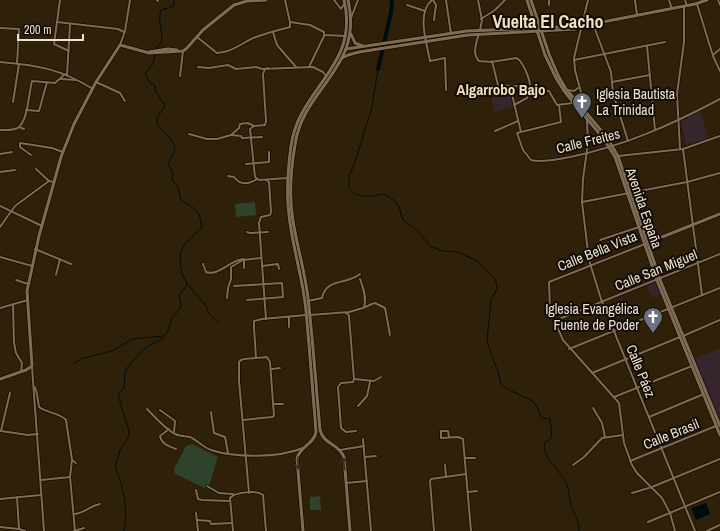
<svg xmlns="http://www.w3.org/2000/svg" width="720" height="531" font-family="'Archivo Narrow',sans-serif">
	<rect width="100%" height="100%" fill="#2f2109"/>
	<!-- commercial -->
	<polygon fill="#37252c" points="656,282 661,294 652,298 647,286"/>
	<!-- education -->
	<g fill="#37252d">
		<polygon points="510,94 513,107 495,112 491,98"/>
		<polygon points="700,111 709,139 686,145 681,121"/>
		<polygon points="720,348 720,420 695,359"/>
	</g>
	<!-- pitch -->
	<g fill="#2f422b">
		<polygon points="255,202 256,215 236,217 235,204"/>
		<polygon points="192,444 218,457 209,486 205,488 175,474 174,469 186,446"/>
		<polygon points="320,496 321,510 310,510 310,497"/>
	</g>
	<!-- water -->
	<polygon fill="#000d0f" points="706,503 710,514 696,520 691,508"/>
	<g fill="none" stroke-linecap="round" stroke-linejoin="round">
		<!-- stream -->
		<g stroke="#000d0f" stroke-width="1">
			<path d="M156,50c1,-3 3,-5 5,-8 3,-10 -4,-19 0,-32l8,-2 5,-3v-5"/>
			<path d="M378,69l-6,38 -18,58 -5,11v12c9,12 22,8 35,6l11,7 4,6 4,13 15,11 12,15 12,5 16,1 17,8 7,5 14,16 1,8 -6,11 -4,41 8,23 3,8 3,12 6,5 24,11 6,7 5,11 8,1 2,19 -7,4c-5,13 16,29 21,41 3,6 3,14 5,21 3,11 8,13 8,27"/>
			<polyline points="188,285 206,306 209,314 219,323"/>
			<polyline points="74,363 84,358 101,354 114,350 132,339 163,336"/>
			<path d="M124,531c4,-23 0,-43 -9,-64l5,-17 9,-14v-5l-11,-36 6,-7 1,-16 2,-4 18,-20 15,-8 7,-7 5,-15 7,-8 2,-5 -2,-9 1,-2 7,-9c0,-4 -4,-7 -5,-11 -1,-5 -3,-18 -1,-23 3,-9 14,-17 21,-23 -3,-20 -5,-17 -21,-28l-3,-13 -6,-7 1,-7 -5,-10c2,-4 7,-10 7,-14 -1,-14 -21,-21 -18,-30 1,-4 6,-10 8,-13l-10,-16v-5l-5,-2 -5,-9 8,-10 2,-11"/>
		</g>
		<!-- river -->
		<polyline stroke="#000d0f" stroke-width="4" points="378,69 391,13 392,0"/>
		<defs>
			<g id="street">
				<polyline points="60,0 54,44 69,51"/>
				<polyline points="157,0 158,1"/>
				<polyline points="334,0 341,9 344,4"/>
				<path d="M432,0c-16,13 -5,44 -2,61l15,-3 1,32"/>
				<polyline points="433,0 436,5 434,20"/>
				<polyline points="446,0 451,34"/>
				<polyline points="478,0 482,20 480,30"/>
				<polyline points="635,0 637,15"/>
				<polyline points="669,0 672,9"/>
				<polyline points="685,0 687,6"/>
				<polyline points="718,0 720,5"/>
				<polyline points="697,4 713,56 720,71"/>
				<polyline points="407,5 425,11"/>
				<polyline points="549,5 549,0"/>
				<polyline points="351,18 358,0"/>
				<polyline points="481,19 495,10 505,0"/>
				<polyline points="57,22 118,29 124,32"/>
				<polyline points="290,22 310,25 324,32 324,35 346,36"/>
				<polyline points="593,24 611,72 613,93 628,141"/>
				<polyline points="0,28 19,29 17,64"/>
				<polyline points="273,32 277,45 296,67"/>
				<path d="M479,34c-3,9 -7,20 0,27l12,1 25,-4c6,1 14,21 14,28 1,4 -1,8 -3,12l-13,7"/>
				<path d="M197,37l20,16c14,0 26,-11 39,-16 11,-4 23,-7 34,-10v-5l-5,-22"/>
				<polyline points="120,45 125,31 130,0"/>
				<polyline points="647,46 655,130"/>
				<polyline points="713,55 720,49"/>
				<polyline points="574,60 665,42"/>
				<polyline points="492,61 498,85 530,87"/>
				<path d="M0,62c37,3 61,7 93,27"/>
				<polyline points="198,67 209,68 228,65 236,69 256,67 262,69 313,67 323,72 326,76"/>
				<polyline points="309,67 324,36"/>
				<polyline points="268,68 265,69 263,74 266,121 265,125 254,126 250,129 255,177 259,180 287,178"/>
				<polyline points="67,75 70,24"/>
				<polyline points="180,76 183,51"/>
				<polyline points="61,79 75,80"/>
				<polyline points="96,82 120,93 125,101"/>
				<polyline points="612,82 650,75"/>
				<polyline points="510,86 521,132"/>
				<polyline points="530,87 549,91 557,105 573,103"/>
				<polyline points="568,90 574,91 578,88"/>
				<polyline points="13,102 19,64"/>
				<path d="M559,105l2,17 -44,11 6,17 8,10c12,3 27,-1 39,-3 54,-11 101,-32 150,-58"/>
				<polyline points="26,110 39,111 47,82"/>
				<polyline points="586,111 575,70 574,58 588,0"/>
				<polyline points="587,120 588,143 583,179 582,202 589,260 601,299 695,531"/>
				<polyline points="19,127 24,129"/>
				<path d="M0,130c5,0 15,1 19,-3 9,-8 10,-35 13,-46l23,2 10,-9"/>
				<polyline points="495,131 518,121"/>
				<polyline points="189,134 207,139 217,139 231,135 241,136 242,138 262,137"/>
				<polyline points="231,135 239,128 240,124 248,123 254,126"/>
				<polyline points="680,149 677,94 684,42 684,6"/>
				<polyline points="683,149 702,295"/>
				<polyline points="0,154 12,152"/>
				<polyline points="31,155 20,147 20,143 52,148 63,152"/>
				<polyline points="618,156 683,149 720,136"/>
				<polyline points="246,164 269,162 269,152"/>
				<polyline points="36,169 49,181"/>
				<polyline points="0,172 15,170"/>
				<path d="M228,176l6,1c6,8 14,8 23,2"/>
				<polyline points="266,180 269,182 271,212 270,215 261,217 259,223 266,319"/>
				<polyline points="582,202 687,182 720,173"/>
				<polyline points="0,206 42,226"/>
				<polyline points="0,227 15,206 49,181 54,182"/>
				<polyline points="247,232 250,233 268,232"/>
				<polyline points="600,240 639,227"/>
				<polyline points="645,244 549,282 550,311 563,340 619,403 624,443 632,465 637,473 662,498 670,513 675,531"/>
				<polyline points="35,249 71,264"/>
				<polyline points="0,257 32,266"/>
				<path d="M203,264l3,8c12,5 25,-13 38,-13v9"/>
				<polyline points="262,266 278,264 279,269"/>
				<polyline points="56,275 60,259"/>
				<path d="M360,279c3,8 7,19 4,28"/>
				<polyline points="16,280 28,284"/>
				<polyline points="234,286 282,283 283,297 247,300"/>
				<polyline points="227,298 228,288 231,279 231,267 243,260 261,258"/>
				<path d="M308,301l14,-3c4,-20 25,-13 38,-24"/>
				<polyline points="13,304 14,343 16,353 22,363 21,372"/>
				<polyline points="0,308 28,300"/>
				<polyline points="346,313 348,314 349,316 354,379 353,382 341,383 338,387 341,428 346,432 356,431"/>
				<polyline points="310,315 349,312 363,308 372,304 375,303 385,308 390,335"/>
				<polyline points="289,317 289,327"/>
				<polyline points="554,321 720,254"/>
				<polyline points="683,336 720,320"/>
				<polyline points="569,349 720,288"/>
				<polyline points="256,358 254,328 254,321 262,319 306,315"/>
				<polyline points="32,367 44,531"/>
				<polyline points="272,369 280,368"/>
				<polyline points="592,373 680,337"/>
				<polyline points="354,379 374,381 381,377"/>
				<path d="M35,387l2,7 2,13c8,6 21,6 27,13l6,40 -2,17 5,54"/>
				<polyline points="614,397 692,366"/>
				<polyline points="274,404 283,404"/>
				<polyline points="358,406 367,396 370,382"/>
				<polyline points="593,408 602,423 605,437"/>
				<path d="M147,409c8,8 17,19 28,25 4,2 10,2 15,3 7,3 13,10 21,13 25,8 67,8 92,-2"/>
				<polyline points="160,410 175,421 174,433"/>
				<polyline points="211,412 214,433 225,437 228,453"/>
				<polyline points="649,417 704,394"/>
				<polyline points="243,420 272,417 274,416 270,362 267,357 244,359 241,360 239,362 239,381 249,493"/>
				<path d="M169,429l-9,7c2,9 9,10 16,13"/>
				<polyline points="1,431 10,393"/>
				<polyline points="1,431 28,435 38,434"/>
				<polyline points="449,437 448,431 441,431 441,438 458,437 463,439 471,531"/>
				<polyline points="363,439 371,531"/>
				<polyline points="340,450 364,446"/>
				<polyline points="365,457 376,456"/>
				<polyline points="465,458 475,458"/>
				<polyline points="72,460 76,463"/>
				<polyline points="630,461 716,426"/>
				<polyline points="445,465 446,477"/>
				<polyline points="573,465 584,457 602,438 623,435"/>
				<polyline points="41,480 70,477"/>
				<polyline points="346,483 367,481"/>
				<polyline points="207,486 219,493 233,494"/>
				<polyline points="196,490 198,499 202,500 230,501"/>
				<polyline points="468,492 477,491"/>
				<polyline points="632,493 652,487 720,459"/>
				<polyline points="17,497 19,529"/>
				<polyline points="0,499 41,495"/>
				<polyline points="196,513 198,531"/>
				<path d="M74,514c13,-1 14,-8 26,-10"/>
				<polyline points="197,520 210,521 211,524 232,523"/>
				<polyline points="648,522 720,492"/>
				<polyline points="0,527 19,529 25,531"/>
				<polyline points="74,531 84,528"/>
				<path d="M233,531l-3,-33c5,-6 28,-8 33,-3l3,36"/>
				<polyline points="434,531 430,481 431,479 466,474"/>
				<polyline points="707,531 720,525"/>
			</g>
			<g id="secondary">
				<path d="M348,0c16,69 -45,87 -53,145 -4,23 -6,53 -2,76 4,25 12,51 15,77 5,44 8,88 12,132 4,15 18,13 24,27l6,74"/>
				<polyline points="527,0 545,55 556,78 564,91 603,138 615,157 658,283 720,435"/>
				<polyline points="531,0 549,54 559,77 566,89 606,136 618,156 661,282 720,426"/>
				<polyline points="351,34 355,43 363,46"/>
				<polyline points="346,49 467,31 582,26 695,4 707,0"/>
				<polyline points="149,52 168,49 177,50"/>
				<polyline points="342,58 348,55 359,52 468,35 576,29 581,26"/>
				<polyline points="647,243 720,214"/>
				<polyline points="0,379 26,370 32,366 27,291 39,236 61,157 74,124 96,82 120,45 149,53 183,51 187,48 203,30 234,5 247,1 266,0"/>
				<path d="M303,531l-6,-73c4,-12 17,-14 19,-26 -2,-29 -5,-59 -7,-88 -2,-16 -2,-32 -5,-48 -4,-27 -12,-53 -15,-81 -3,-22 -1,-47 2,-69 8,-59 69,-79 53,-146"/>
			</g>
		</defs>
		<!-- street casing -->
		<use href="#street" stroke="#170a00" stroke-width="3.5"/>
		<!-- secondary casing -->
		<use href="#secondary" stroke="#170a00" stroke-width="4.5"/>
		<!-- street -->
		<use href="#street" stroke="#7e6d54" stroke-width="2"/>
		<!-- secondary -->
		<use href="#secondary" stroke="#7e6d54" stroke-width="3"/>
	</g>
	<!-- one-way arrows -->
	<defs><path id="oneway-shaft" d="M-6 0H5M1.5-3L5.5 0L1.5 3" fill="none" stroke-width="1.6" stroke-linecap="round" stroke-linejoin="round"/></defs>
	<g stroke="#382e20">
		<use href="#oneway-shaft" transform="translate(298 463) rotate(89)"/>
		<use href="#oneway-shaft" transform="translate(344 464) rotate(-96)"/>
	</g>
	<!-- icons -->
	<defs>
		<symbol id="church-pin" viewBox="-11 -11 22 30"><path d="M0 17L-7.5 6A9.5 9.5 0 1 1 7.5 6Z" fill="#6b7280" stroke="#120c04"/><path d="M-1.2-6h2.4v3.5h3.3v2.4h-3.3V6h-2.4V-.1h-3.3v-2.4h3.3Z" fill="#fff"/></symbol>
	</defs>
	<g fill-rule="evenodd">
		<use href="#church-pin" x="571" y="91" width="22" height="30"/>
		<use href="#church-pin" x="642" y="306" width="22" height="30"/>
	</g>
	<g text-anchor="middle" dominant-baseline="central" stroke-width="4" stroke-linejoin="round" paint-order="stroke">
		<!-- poi labels -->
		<g font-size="14" fill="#ebe1d4" stroke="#120c04" text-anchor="start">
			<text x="596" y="94">Iglesia Bautista<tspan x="596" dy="16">La Trinidad</tspan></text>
			<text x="639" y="309" text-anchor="end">Iglesia Evangélica<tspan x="639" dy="16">Fuente de Poder</tspan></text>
		</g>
		<!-- street labels -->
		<g font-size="14" fill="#ebe1d4" stroke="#120c04">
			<text transform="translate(588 141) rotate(-14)">Calle Freites</text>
			<text transform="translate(644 208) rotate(71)">Avenida España</text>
			<text transform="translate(597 251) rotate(-22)">Calle Bella Vista</text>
			<text transform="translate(656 270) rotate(-22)">Calle San Miguel</text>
			<text transform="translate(641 371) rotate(68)">Calle Páez</text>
			<text transform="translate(671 434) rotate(-22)">Calle Brasil</text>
		</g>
		<!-- neighbourhood labels -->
		<g font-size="15" font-weight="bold" fill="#f3e0c4" stroke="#120c04">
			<text x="501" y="89">Algarrobo Bajo</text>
		</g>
		<!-- district labels -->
		<g font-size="18" font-weight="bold" fill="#f3e0c4" stroke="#120c04">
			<text x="548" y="21">Vuelta El Cacho</text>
		</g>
	</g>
	<!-- scale -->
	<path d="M18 34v6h65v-6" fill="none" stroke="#ebe1d4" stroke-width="2"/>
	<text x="24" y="34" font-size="12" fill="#ebe1d4" stroke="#120c04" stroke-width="3" paint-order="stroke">200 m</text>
</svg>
